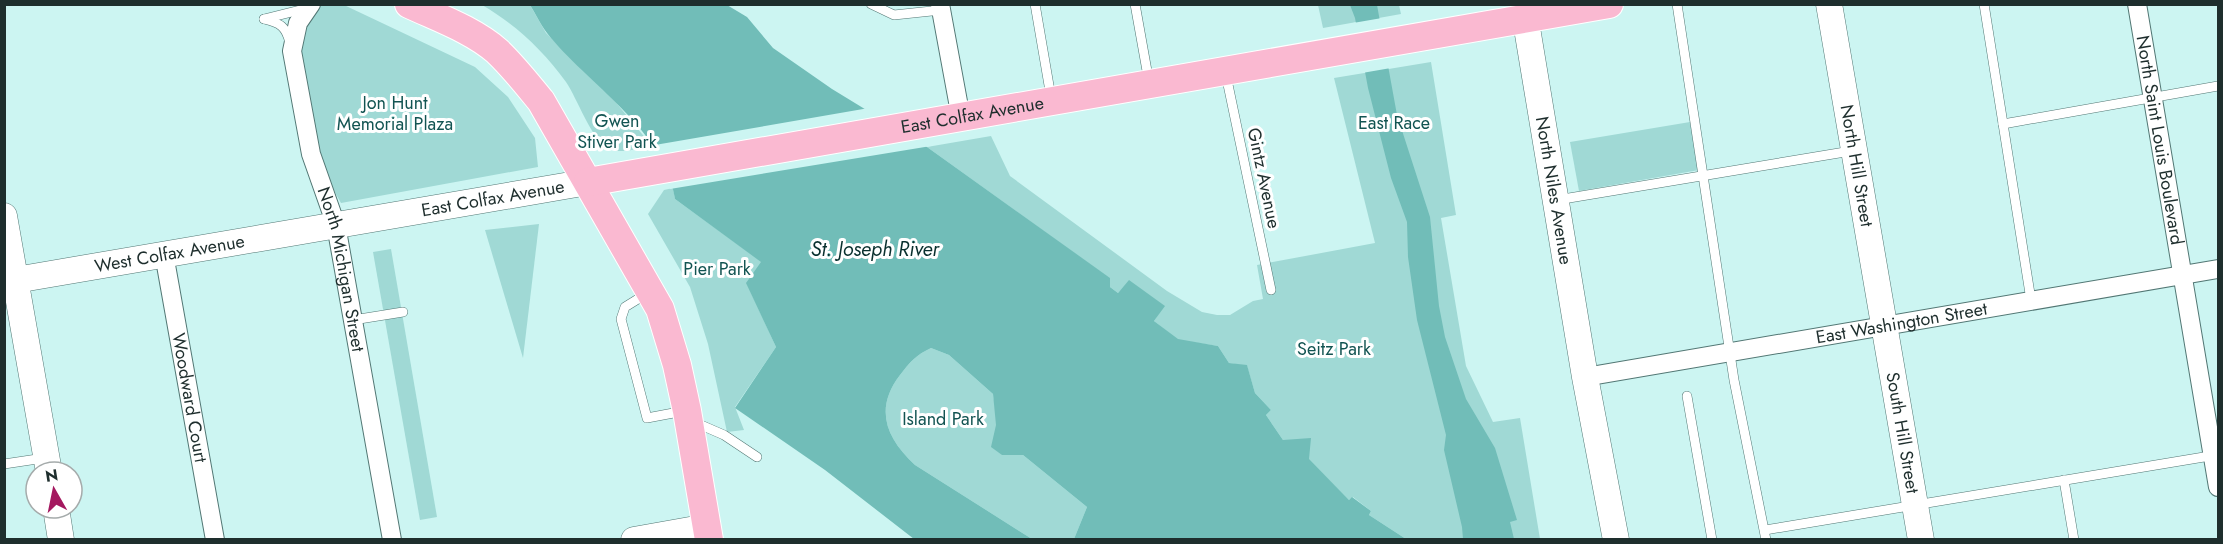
<svg xmlns="http://www.w3.org/2000/svg" width="2223" height="544" font-family="Jost,sans-serif">
	<rect width="100%" height="100%" fill="#ccf5f2"/>
	<!-- green -->
	<g fill="#a0d9d5">
		<path d="M320,5h24l131,62 33,30 27,41 3,29 -197,36c-27,-44 -31,-103 -41,-153 -1,-17 8,-34 20,-45z"/>
		<path d="M482,5h48l16,28 67,66 39,47c-13,2 -32,9 -45,2 -15,-8 -30,-50 -41,-66 -23,-32 -51,-58 -84,-77z"/>
		<polygon points="1318,5 1399,5 1401,14 1323,28"/>
		<polygon points="1431,62 1456,215 1441,218 1466,366 1493,422 1520,418 1540,539 1406,539 1369,515 1371,511 1353,497 1349,500 1308,459 1283,440 1266,415 1271,410 1255,393 1247,366 1229,363 1218,346 1178,340 1154,321 1164,306 1129,281 1118,293 1110,287 1109,278 927,147 991,136 1010,176 1167,291 1202,312 1217,315 1230,315 1253,301 1263,299 1257,265 1375,243 1334,78"/>
		<polygon points="1690,122 1699,170 1579,191 1570,142"/>
		<polygon points="673,188 675,199 762,262 747,284 776,347 735,407 744,430 727,432 708,344 690,287 648,214 664,190"/>
		<polygon points="539,224 523,358 485,230"/>
		<polygon points="391,249 437,517 420,520 373,252"/>
		<path d="M931,348l18,7 44,39 9,61h21l64,52 -13,32h-42l-117,-74c-29,-27 -41,-56 -15,-90 10,-13 16,-20 31,-27z"/>
	</g>
	<!-- water -->
	<g fill="#71bdb8">
		<path d="M530,5h197l20,12 26,31 59,41 95,58 183,131v9l8,6 11,-13 36,26 -11,15 24,18 40,7 11,17 18,2 8,28 16,17 -5,5 17,25 28,-2 -2,21 40,41 3,-3 19,14 -2,4 37,24h-332l13,-32 -64,-52h-21l-11,-8 5,-22 -3,-31 -44,-39 -18,-7c-15,7 -21,14 -31,27 -26,34 -14,63 15,90l117,74h-118l-89,-69 -90,-62 41,-61 -30,-64 15,-21 -86,-63c-9,-69 -89,-116 -128,-166 -7,-9 -11,-19 -17,-28z"/>
		<polygon points="1350,5 1377,5 1397,115 1430,217 1439,306 1445,337 1466,399 1495,448 1517,520 1510,522 1514,539 1463,539 1462,527 1444,450 1446,435 1417,320 1408,257 1407,222 1391,178 1368,88 1355,18"/>
	</g>
	<!-- pier -->
	<g fill="#ccf5f2">
		<polygon points="1382,18 1391,68 1362,73 1353,23"/>
		<polygon points="869,108 931,146 670,189 649,146"/>
	</g>
	<g fill="none" stroke-linecap="round" stroke-linejoin="round">
		<defs>
			<g id="lane">
				<polyline points="871,4 894,15 941,10"/>
				<polyline points="1035,4 1051,97"/>
				<polyline points="1135,4 1149,82"/>
				<polyline points="1677,4 1734,380 1766,540"/>
				<polyline points="1984,4 2031,300"/>
				<path d="M264,19c16,4 22,7 26,24"/>
				<polyline points="264,19 308,8"/>
				<polyline points="1226,75 1271,290"/>
				<polyline points="2003,124 2218,86"/>
				<polyline points="1557,200 1851,151"/>
				<polyline points="646,294 625,307 621,319 647,418 684,411"/>
				<polyline points="353,320 403,312"/>
				<polyline points="1687,396 1712,540"/>
				<polyline points="694,422 724,435 757,457"/>
				<polyline points="4,464 44,458"/>
				<polyline points="2064,480 2074,540"/>
				<polyline points="1765,530 2216,455"/>
			</g>
			<g id="street">
				<path id="s1" d="M311,4l-13,19 -6,28 19,103 25,71 56,315"/>
				<polyline points="940,4 961,118"/>
				<path id="s2" d="M2137,4l81,483"/>
				<path id="s3" d="M164,254l51,286"/>
				<path id="s4" d="M1585,377l633,-108"/>
			</g>
			<g id="secondary">
				<path id="s5" d="M1523,4l62,373 31,163"/>
				<path id="s6" d="M1829,4l92,536"/>
				<polyline points="4,216 49,472"/>
				<path id="s7" d="M4,282l584,-100"/>
				<polyline points="56,508 61,540"/>
				<polyline points="634,540 707,527"/>
			</g>
			<g id="primary">
				<path d="M409,4c30,14 64,26 88,47 16,15 30,33 44,50l119,208 17,56 10,46 22,129"/>
				<path id="s8" d="M588,182l1021,-178"/>
			</g>
		</defs>
		<!-- lane casing -->
		<use href="#lane" stroke="#527774" stroke-width="10"/>
		<!-- street casing -->
		<use href="#street" stroke="#527774" stroke-width="20"/>
		<!-- secondary casing -->
		<use href="#secondary" stroke="#527774" stroke-width="27"/>
		<!-- primary casing -->
		<use href="#primary" stroke="#fff" stroke-width="30"/>
		<!-- lane -->
		<use href="#lane" stroke="#fff" stroke-width="9"/>
		<!-- street -->
		<use href="#street" stroke="#fff" stroke-width="18"/>
		<!-- secondary -->
		<use href="#secondary" stroke="#fff" stroke-width="26"/>
		<!-- primary -->
		<use href="#primary" stroke="#fab9d1" stroke-width="28"/>
	</g>
	<g text-anchor="middle" dominant-baseline="central" stroke-width="6" stroke-linejoin="round" paint-order="stroke">
		<!-- park labels -->
		<g font-size="18" fill="#125452" stroke="#fff">
			<text x="395" y="103">Jon Hunt<tspan x="395" dy="21">Memorial Plaza</tspan></text>
			<text x="617" y="121">Gwen<tspan x="617" dy="21">Stiver Park</tspan></text>
			<text x="1394" y="123">East Race</text>
			<text x="717" y="269">Pier Park</text>
			<text x="1334" y="349">Seitz Park</text>
			<text x="943" y="419">Island Park</text>
		</g>
		<!-- street labels -->
		<g font-size="18" fill="#1e2e2d" stroke="#fff">
			<text stroke="none"><textPath href="#s8" startOffset="390">East Colfax Avenue</textPath></text>
			<text stroke="none"><textPath href="#s2" startOffset="138">North Saint Louis Boulevard</textPath></text>
			<text stroke="none"><textPath href="#s6" startOffset="164">North Hill Street</textPath></text>
			<text transform="translate(1264 178) rotate(78)">Gintz Avenue</text>
			<text stroke="none"><textPath href="#s5" startOffset="189">North Niles Avenue</textPath></text>
			<text stroke="none"><textPath href="#s7" startOffset="496">East Colfax Avenue</textPath></text>
			<text stroke="none"><textPath href="#s7" startOffset="168">West Colfax Avenue</textPath></text>
			<text stroke="none"><textPath href="#s1" startOffset="276">North Michigan Street</textPath></text>
			<text stroke="none"><textPath href="#s4" startOffset="321">East Washington Street</textPath></text>
			<text stroke="none"><textPath href="#s3" startOffset="146">Woodward Court</textPath></text>
			<text stroke="none"><textPath href="#s6" startOffset="435">South Hill Street</textPath></text>
		</g>
		<!-- water labels -->
		<g font-size="20" font-style="italic" fill="#09302e" stroke="#fff">
			<text x="875" y="249">St. Joseph River</text>
		</g>
	</g>
	<!-- border -->
	<rect width="2223" height="544" fill="none" stroke="#1e2e2d" stroke-width="12"/>
	<!-- north arrow -->
	<g transform="translate(54 490) rotate(351)"><circle r="28" fill="#ffffff" stroke="#a5abab" stroke-width="1.5"/>
	<path d="M0-4.5L10 22L0 15L-10 22Z" fill="#a4185f"/>
	<text y="-9" font-size="16" font-weight="bold" text-anchor="middle" fill="#1e2e2d">N</text>
	</g>
</svg>
